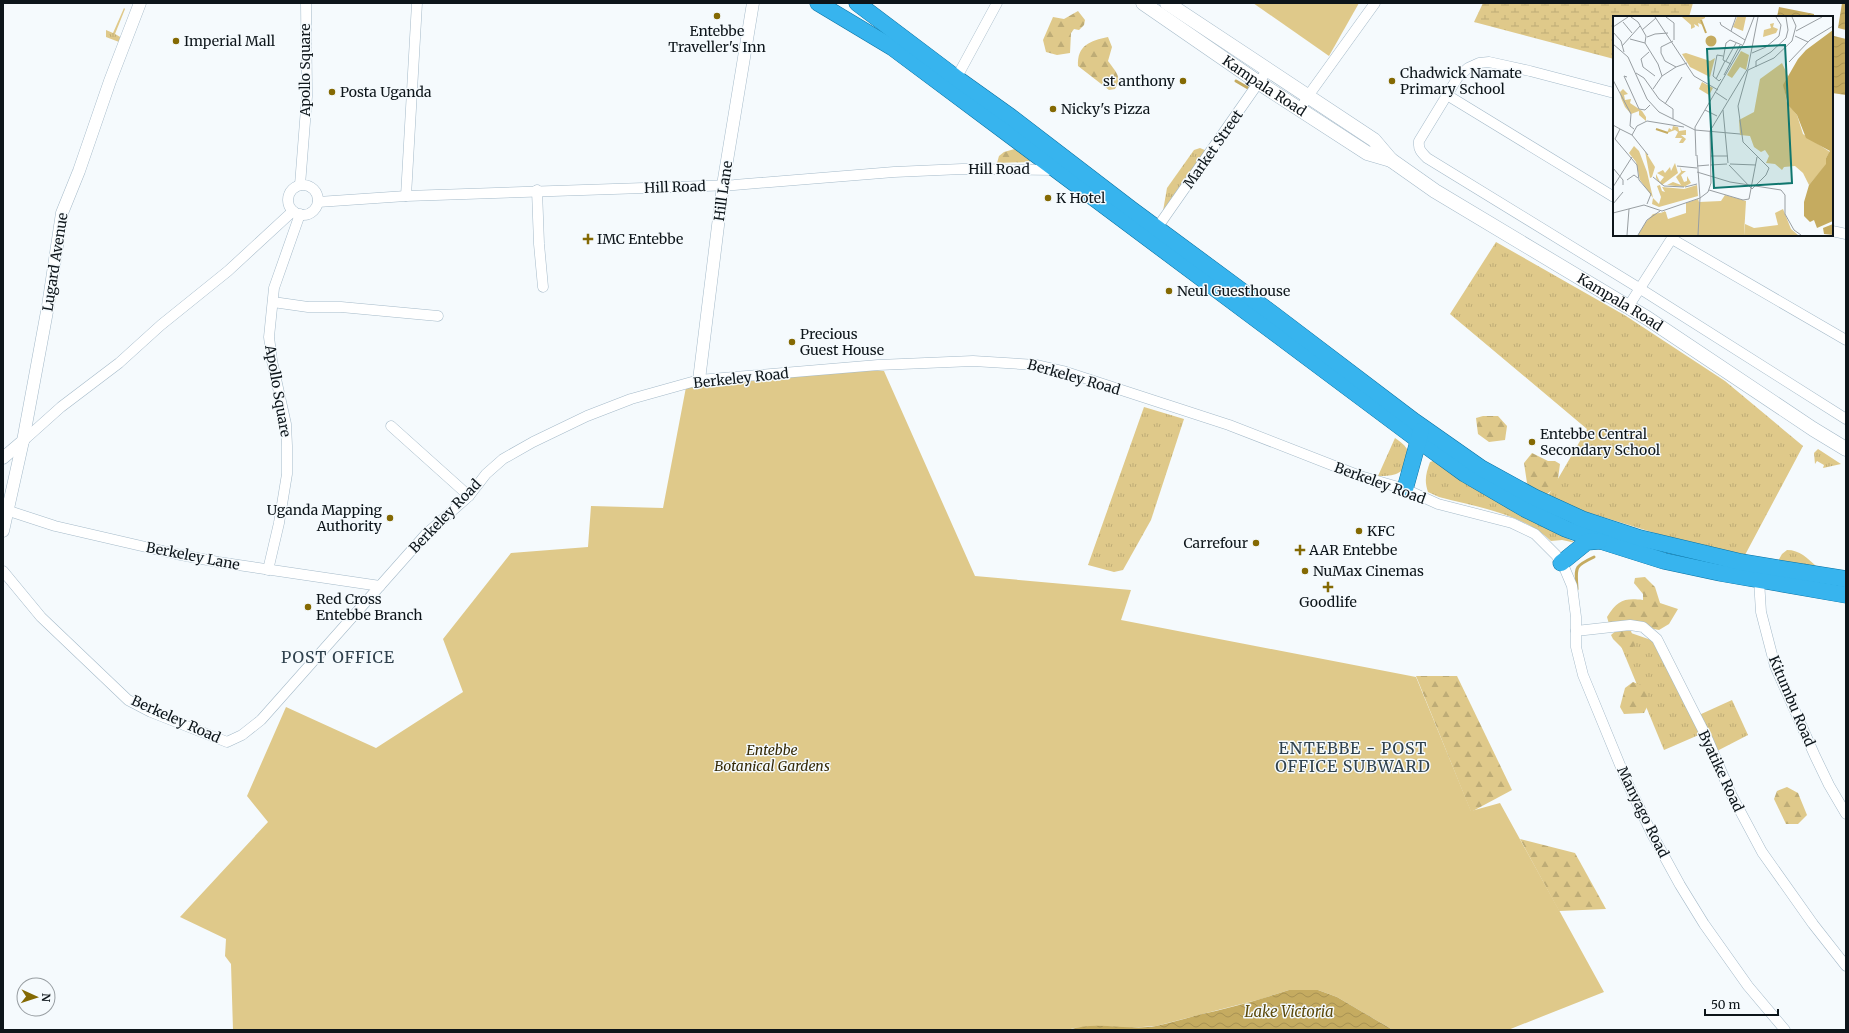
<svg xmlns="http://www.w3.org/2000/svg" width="1849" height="1033" font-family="Merriweather,serif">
	<defs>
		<pattern id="grass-tufts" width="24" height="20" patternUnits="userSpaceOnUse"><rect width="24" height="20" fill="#dfc98a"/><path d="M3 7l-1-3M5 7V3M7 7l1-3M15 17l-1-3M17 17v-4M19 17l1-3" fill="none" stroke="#beac76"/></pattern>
		<pattern id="forest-firs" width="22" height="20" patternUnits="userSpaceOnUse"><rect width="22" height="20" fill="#dfc98a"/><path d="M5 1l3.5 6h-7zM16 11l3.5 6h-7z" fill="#beac76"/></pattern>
		<pattern id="wetland-marsh" width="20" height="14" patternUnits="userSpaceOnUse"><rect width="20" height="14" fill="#dfc98a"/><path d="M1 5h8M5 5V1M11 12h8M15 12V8" fill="none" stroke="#beac76"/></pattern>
		<pattern id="water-waves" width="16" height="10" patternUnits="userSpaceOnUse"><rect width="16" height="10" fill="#c5ab60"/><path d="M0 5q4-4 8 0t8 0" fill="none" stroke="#a89253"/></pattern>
	</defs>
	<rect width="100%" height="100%" fill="#f5fafd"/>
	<!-- grass -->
	<g fill="url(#grass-tufts)">
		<polygon points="124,8 125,9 115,34 122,38 119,42 106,37 106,30 113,33"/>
		<polygon points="1200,148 1207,151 1168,209 1163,211 1167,188 1194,150"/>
		<polygon points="1496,242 1626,316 1725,381 1803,446 1745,555 1658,534 1593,514 1545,501 1587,429 1450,314"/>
		<polygon points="1144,407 1184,419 1151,520 1123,570 1114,572 1088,565"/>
		<path d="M1395,438c4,3 9,6 12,11 2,4 0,8 -1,13 -3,14 -16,14 -28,14z"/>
		<polygon points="1818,449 1841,464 1823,468 1824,465 1817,461 1815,464 1814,453"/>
		<path d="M1433,461l52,34 91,48 -14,-3 -11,1c-30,-28 -74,-34 -112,-44l-11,-5c-4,-11 -2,-19 2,-30z"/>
		<path d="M1787,550c13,0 20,8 29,16l-38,-5 4,-7z"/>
		<polygon points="1631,633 1654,641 1701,734 1664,750 1616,634"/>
		<polygon points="1732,700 1748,735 1717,751 1699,715"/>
	</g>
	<!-- forest -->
	<g fill="url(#forest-firs)">
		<polygon points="1078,11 1085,20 1084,25 1079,30 1074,29 1071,33 1070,53 1057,55 1046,52 1043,40 1053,17 1064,19"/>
		<path d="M1108,37l4,10 -4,14c7,10 15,16 7,28l-6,1 -31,-24c-1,-21 12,-25 30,-29z"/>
		<polygon points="1021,147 1031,156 1030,162 997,163 999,156 1004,152"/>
		<polygon points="1483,416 1498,416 1507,426 1505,440 1489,442 1478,434 1476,418"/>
		<polygon points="1532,453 1548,461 1555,461 1560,464 1557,486 1545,496 1536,497 1527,483 1524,463"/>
		<path d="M1645,577l10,10 5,16 18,6 -9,15 -10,6 -10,-2 -40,-4 -2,-7c11,-17 17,-19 36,-17v-6l-9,-11 1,-5z"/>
		<polygon points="1617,630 1631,631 1635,643 1632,650 1625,651 1613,639 1611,635"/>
		<polygon points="1416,676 1457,676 1512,790 1471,812"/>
		<polygon points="1633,682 1646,687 1648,705 1644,713 1624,714 1620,707 1625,688"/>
		<polygon points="1787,787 1798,793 1807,815 1798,824 1786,824 1774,799 1777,791"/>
		<polygon points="1520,839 1575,853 1606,909 1559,911"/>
	</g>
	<!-- wetland -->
	<polygon fill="url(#wetland-marsh)" points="1483,3 1693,3 1689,17 1614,17 1614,59 1474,22"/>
	<!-- green -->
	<g fill="#dfc98a">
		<polygon points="1253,3 1359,3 1329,56"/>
		<polygon points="872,370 884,371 975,576 1131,590 1121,620 1416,677 1471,811 1500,803 1604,992 1508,1030 1393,1030 1337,997 1318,990 1289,990 1261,999 1156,1026 1128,1028 1103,1026 1074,1028 1068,1030 233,1030 231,964 225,956 226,939 180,917 268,822 247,796 286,707 376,748 463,692 443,639 511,553 588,547 591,506 663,508 687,382"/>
	</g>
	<!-- water -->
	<g fill="url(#water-waves)">
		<polygon points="1842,3 1846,3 1846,30 1838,28"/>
		<polygon points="1779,7 1814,14 1814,17 1777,17"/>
		<polygon points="1834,36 1846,39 1846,95 1832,93 1832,45"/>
		<path d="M1289,990h29l19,7 56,33h-325c28,-10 60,1 88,-4 14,-3 28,-7 42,-11 31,-7 61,-15 91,-25z"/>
	</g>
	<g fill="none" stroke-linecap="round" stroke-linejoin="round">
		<!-- stream -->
		<g stroke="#c5ab60" stroke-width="3">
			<polyline points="1236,81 1248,88"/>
			<path d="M1577,589c-1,-22 -4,-22 17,-32"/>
		</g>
		<defs>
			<g id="minor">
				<polyline points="955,77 958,75 997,3"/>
				<path d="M1614,93l-84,-22 -41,-9 -10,1 -11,5 -10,9 -39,64c-1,8 2,11 8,17l212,130 207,131"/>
				<polyline points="1447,95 1614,197"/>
				<polyline points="1300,110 1308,96 1375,3"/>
				<circle cx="303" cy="200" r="15"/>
				<polyline points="300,185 307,96 306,3"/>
				<polyline points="537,190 539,244 543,287"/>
				<polyline points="406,196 417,3"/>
				<polyline points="318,202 406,196 734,185 894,172 962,169 1056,170"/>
				<polyline points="1157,228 1268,69"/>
				<polyline points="1832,231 1846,234"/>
				<polyline points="1672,239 1846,340"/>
				<polyline points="273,302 308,307 341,307 438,316"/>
				<polyline points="1628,307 1674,235"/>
				<polyline points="391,426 469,496"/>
				<polyline points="23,441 61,407 119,363 161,325 228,271 293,211"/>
				<polyline points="3,509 55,526 176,554 218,562 380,586"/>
				<polyline points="268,570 279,523 287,474 287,446 286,424 272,361 269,337 274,288 300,214"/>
				<polyline points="3,571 41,617 128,700 151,712 227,742 242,735 261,720 426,534 469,496 486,474 503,459 533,442 587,416 631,399 699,380 878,365 973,361 1037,365 1063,371 1229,425 1360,476 1405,489 1438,504 1512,523 1535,534 1556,555 1564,567 1572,586 1576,617 1576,647 1583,675 1627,782 1652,834 1680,885 1704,924 1748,986 1785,1030"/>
				<polyline points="1759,580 1761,612 1775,666 1815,756 1829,785 1846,814"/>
				<polyline points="1576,631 1630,625 1643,627 1657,639 1708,740 1731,794 1762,852 1813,924 1846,966"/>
			</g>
			<g id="tertiary">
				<polyline points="699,380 723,185 753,3"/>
				<polyline points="3,458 23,441"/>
				<polyline points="3,531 23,441 48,306 62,213 79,171 110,81 140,3"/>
			</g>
			<g id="secondary">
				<path id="s1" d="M1143,3l116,80 108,70 24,7"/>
				<path id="s2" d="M1167,3l207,137 17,20 44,31 212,127 166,111 33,20"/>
			</g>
			<g id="trunk">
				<polyline points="818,3 893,48 1418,440 1465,474 1525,509 1566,529 1588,537 1664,561 1720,573 1846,595"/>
				<polyline points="857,3 955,77 1011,117 1131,209 1273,314 1414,421 1481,468 1534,497 1582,519 1640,538 1741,562 1846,579"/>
				<polyline points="1405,489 1421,431"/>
				<polyline points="1561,563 1587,542 1599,541"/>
			</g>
		</defs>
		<!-- minor casing -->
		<use href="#minor" stroke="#a5bac9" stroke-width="11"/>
		<!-- tertiary casing -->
		<use href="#tertiary" stroke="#a5bac9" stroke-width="13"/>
		<!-- secondary casing -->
		<use href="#secondary" stroke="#a5bac9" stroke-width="15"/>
		<!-- trunk casing -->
		<use href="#trunk" stroke="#0870a1" stroke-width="17"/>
		<!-- minor -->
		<use href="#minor" stroke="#fff" stroke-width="10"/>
		<!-- tertiary -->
		<use href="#tertiary" stroke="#fff" stroke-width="12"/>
		<!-- secondary -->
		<use href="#secondary" stroke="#fff" stroke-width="14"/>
		<!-- trunk -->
		<use href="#trunk" stroke="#37b4ee" stroke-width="16"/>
	</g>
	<!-- markers -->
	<g fill="#846903" stroke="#f5fafd" stroke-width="1.5">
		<circle cx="717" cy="16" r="4"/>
		<circle cx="176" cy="41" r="4"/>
		<circle cx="1183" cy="81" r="4"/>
		<circle cx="1392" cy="81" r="4"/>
		<circle cx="332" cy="92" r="4"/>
		<circle cx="1053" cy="109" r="4"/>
		<circle cx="1048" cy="198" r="4"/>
		<path d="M586 233h4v4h4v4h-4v4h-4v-4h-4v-4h4z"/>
		<circle cx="1169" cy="291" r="4"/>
		<circle cx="792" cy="342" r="4"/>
		<circle cx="1532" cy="442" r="4"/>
		<circle cx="390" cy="518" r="4"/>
		<circle cx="1359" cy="531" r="4"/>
		<circle cx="1256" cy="543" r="4"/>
		<path d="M1298 544h4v4h4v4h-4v4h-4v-4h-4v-4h4z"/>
		<circle cx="1305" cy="571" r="4"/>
		<path d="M1326 581h4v4h4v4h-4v4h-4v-4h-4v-4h4z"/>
		<circle cx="308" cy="607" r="4"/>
	</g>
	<g text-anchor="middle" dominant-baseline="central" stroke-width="3" stroke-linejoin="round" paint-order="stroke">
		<!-- poi labels -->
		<g font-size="14" fill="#0d151a" stroke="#f5fafd" text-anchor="start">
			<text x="717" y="31" text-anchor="middle">Entebbe<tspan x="717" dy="16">Traveller's Inn</tspan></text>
			<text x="184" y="41">Imperial Mall</text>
			<text x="1400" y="73">Chadwick Namate<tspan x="1400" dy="16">Primary School</tspan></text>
			<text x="1175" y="81" text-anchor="end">st anthony</text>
			<text x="340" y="92">Posta Uganda</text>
			<text x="1061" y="109">Nicky's Pizza</text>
			<text x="1056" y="198">K Hotel</text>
			<text x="597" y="239">IMC Entebbe</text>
			<text x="1177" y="291">Neul Guesthouse</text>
			<text x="800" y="334">Precious<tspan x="800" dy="16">Guest House</tspan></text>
			<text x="1540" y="434">Entebbe Central<tspan x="1540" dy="16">Secondary School</tspan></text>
			<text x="382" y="510" text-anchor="end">Uganda Mapping<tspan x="382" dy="16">Authority</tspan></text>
			<text x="1367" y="531">KFC</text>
			<text x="1248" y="543" text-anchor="end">Carrefour</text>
			<text x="1309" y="550">AAR Entebbe</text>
			<text x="1313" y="571">NuMax Cinemas</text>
			<text x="316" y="599">Red Cross<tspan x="316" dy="16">Entebbe Branch</tspan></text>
			<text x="1328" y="602" text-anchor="middle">Goodlife</text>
		</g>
		<!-- street labels -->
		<g font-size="14" fill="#0d151a" stroke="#f5fafd">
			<text transform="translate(305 70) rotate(-90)">Apollo Square</text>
			<text stroke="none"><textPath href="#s1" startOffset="147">Kampala Road</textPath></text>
			<text transform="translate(1213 149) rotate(-55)">Market Street</text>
			<text x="999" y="169">Hill Road</text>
			<text transform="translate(675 187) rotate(-2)">Hill Road</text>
			<text transform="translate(723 191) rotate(-82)">Hill Lane</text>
			<text transform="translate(55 262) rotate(-81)">Lugard Avenue</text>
			<text stroke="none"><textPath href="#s2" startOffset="544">Kampala Road</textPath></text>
			<text transform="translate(1074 377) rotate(16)">Berkeley Road</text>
			<text transform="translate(741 378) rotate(-6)">Berkeley Road</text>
			<text transform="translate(278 391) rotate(80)">Apollo Square</text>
			<text transform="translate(1380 483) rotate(20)">Berkeley Road</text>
			<text transform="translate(445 516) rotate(-46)">Berkeley Road</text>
			<text transform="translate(193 556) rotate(11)">Berkeley Lane</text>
			<text transform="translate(1792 701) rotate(67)">Kitumbu Road</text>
			<text transform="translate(176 719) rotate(24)">Berkeley Road</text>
			<text transform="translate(1721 771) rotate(65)">Byatike Road</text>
			<text transform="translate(1643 812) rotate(64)">Manyago Road</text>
		</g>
		<!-- park labels -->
		<g font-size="14" font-style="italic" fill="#352a07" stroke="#f5fafd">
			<text x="772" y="750">Entebbe<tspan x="772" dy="16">Botanical Gardens</tspan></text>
		</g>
		<!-- water labels -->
		<g font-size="15" font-style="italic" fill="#5b490c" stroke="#f5fafd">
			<text x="1289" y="1011">Lake Victoria</text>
		</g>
		<!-- quarter labels -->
		<g font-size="16" letter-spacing="1" fill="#2f414d" stroke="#f5fafd">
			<text x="338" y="657">POST OFFICE</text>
			<text x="1353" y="748">ENTEBBE - POST<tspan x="1353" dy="18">OFFICE SUBWARD</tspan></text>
		</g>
	</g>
	<!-- overview -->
	<g transform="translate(1613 16)">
		<rect width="220" height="220" fill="#f5fafd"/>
		<path d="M161,7l-1,4 5,2 -2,4 -13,4 1,-7 7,-2 -1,-4zM128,35l8,4 -3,15 -6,-3 -8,11 -5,-3zM21,130l5,5 8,21 6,26 6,6 2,-7 -4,-11 3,-1 2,6 3,1 -3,-5 22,2 13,-4 1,11 -39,11 -7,-3 1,-6 -13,-18 -4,-18 -7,-9zM32,135l10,16 -3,10 -2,1zM62,147l3,10 -16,12 -4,-4 -2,-3v-4l4,8 4,-5 -7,-4 6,-3 2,3 5,-6 1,4zM112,179l21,6 -2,34h-106l8,-13 19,-11 3,8 18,-6v-10l12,-4 1,3 22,-1z" fill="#dfc98a"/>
		<path d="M10,73l5,5 -4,1 1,5 6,-1 -1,4 12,8 4,6v4l-7,-6v-4l-8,3 -6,-7 -4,-9 -1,-6zM60,110l5,1 1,4 7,-1v5h-5l5,4 -3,4h-4l3,-5h-7l3,-6 -3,-2 -8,3 2,-5 3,2zM67,151l2,4h4l-5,4 3,7 3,-1v-5l4,7 -7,4 -17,-2 6,-3 8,3 -5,-8 5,-5zM53,196l1,7 -17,14 1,-6 14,-11 -3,-3 -13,12 -3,-3 7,-8z" fill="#dfc98a"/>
		<path d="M69,1h23v1l-4,2 2,5 -5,-2 1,4 -5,-3 1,3 -4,2v-4zM73,37l24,8 5,-3 -5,19 -20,-10 -8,-13z" fill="#dfc98a"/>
		<path d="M124,1h9l-3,14 -10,-4zM169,47l6,13 -4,11 3,16 10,12 6,19 27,18 -4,6 1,6 -18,21 -6,-12 -8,-7 -11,1 -2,3 -7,-6 -9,-1 3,-7 -4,-6 -4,2 -7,-5 -4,-11 -10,-1 -1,-15 15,-8 6,-33zM89,66l11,6 -4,7 -10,-6zM170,193l8,20 7,6h-54l1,-11 9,4 24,-3 -3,-12z" fill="#dfc98a"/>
		<path d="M220,14v191l-16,7 -3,-8 -4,2 -6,-6v-14l5,-17 17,-21v-6l4,-7 -24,-13 -9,-23 -9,-10 -5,-20 15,-26 8,-9zM92.5 25a5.5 5.5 0 1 1 11 0a5.5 5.5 0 1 1-11 0ZM220,208v11l-9,-1 -1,-6z" fill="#c5ab60"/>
		<path fill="none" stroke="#c5ab60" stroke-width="2" d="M88,4l5,13M43,113l12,4"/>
		<path fill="none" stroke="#989ea2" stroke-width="1" d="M18,1l7,5 8,14 -1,7M42,1l39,59 24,14M53,1l8,6v17M10,6l9,11M107,6l1,3 24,15M0,11l15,-10M29,14l14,-12M118,15l5,-14M183,15l26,-14M0,16l8,9 3,11M182,20l13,6M34,21l8,-3 13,-1M17,23l15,4M60,25l-12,6v6l4,8 11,6M32,27l13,21 4,12 -9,13M0,28l15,13 19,42 12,13 36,18 45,4M9,30l18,-20M36,36l-8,7 2,8 12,9M139,37l14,-6 13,-11 2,-11 -5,-8M113,45l10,-18M176,46l21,-22 23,-14M118,48l-8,-4 3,-17 4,-3 12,5M143,51v-6l15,-9 15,-14 2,-8 -2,-13M23,57l8,5 15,21 14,10v10M111,59l16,-30M49,60l14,-9 11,-4M14,61l-3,-1 15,33 6,1 5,-5M103,63l9,-18M108,63l-2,2 -6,-5 4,-21 6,1M0,64l18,34 -1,12 4,3M102,76l12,8M52,88l17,-27M92,94l12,6M110,94l5,53M0,109l7,4 -5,10M7,113l12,6 16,20M19,119l5,-9 10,-5 37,6M2,123l22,26 2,15 12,14 -4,10M84,139l3,43M83,140l-1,-29 49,-84 10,-26M97,140h18M117,148l26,1M97,149l17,-1M116,149l23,24M64,150l20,2M84,150l12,-1M0,152l10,12v5M84,156l33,10 51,8 4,5v19l9,16 7,5M40,161l11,9 20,1M14,164l7,-5 4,3M0,171l19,-30M72,171l12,-3M139,173l14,-14 3,-7 -26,-26 -5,-36 10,-36 26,-12 18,-17 4,-15 -4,-9M96,174l34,10 6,-1 8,-42M0,188l10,-12M0,197l31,-8 18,6 38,-13 8,-6 3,-9 -1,-52 38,-63 10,-51M14,219l2,-26M25,219l9,-15 13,-9M85,219l2,-37"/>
		<path fill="#0f766e" fill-opacity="0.15" stroke="#0f766e" stroke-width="2" d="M172,29l7,138 -78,5 -7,-139z"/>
		<rect width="220" height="220" fill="none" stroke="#0d151a" stroke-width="2"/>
	</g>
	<!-- border -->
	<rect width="1849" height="1033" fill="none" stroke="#0d151a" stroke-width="8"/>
	<!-- north arrow -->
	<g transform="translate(36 997) rotate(93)"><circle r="19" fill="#f5fafd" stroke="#989ea2"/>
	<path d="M0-3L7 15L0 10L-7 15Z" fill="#846903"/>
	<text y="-6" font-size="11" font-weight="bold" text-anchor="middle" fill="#0d151a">N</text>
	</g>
	<!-- scale -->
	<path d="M1705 1009v6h73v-6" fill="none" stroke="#0d151a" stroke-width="2"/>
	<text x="1711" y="1009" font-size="12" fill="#0d151a" stroke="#f5fafd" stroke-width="3" paint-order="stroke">50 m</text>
</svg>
